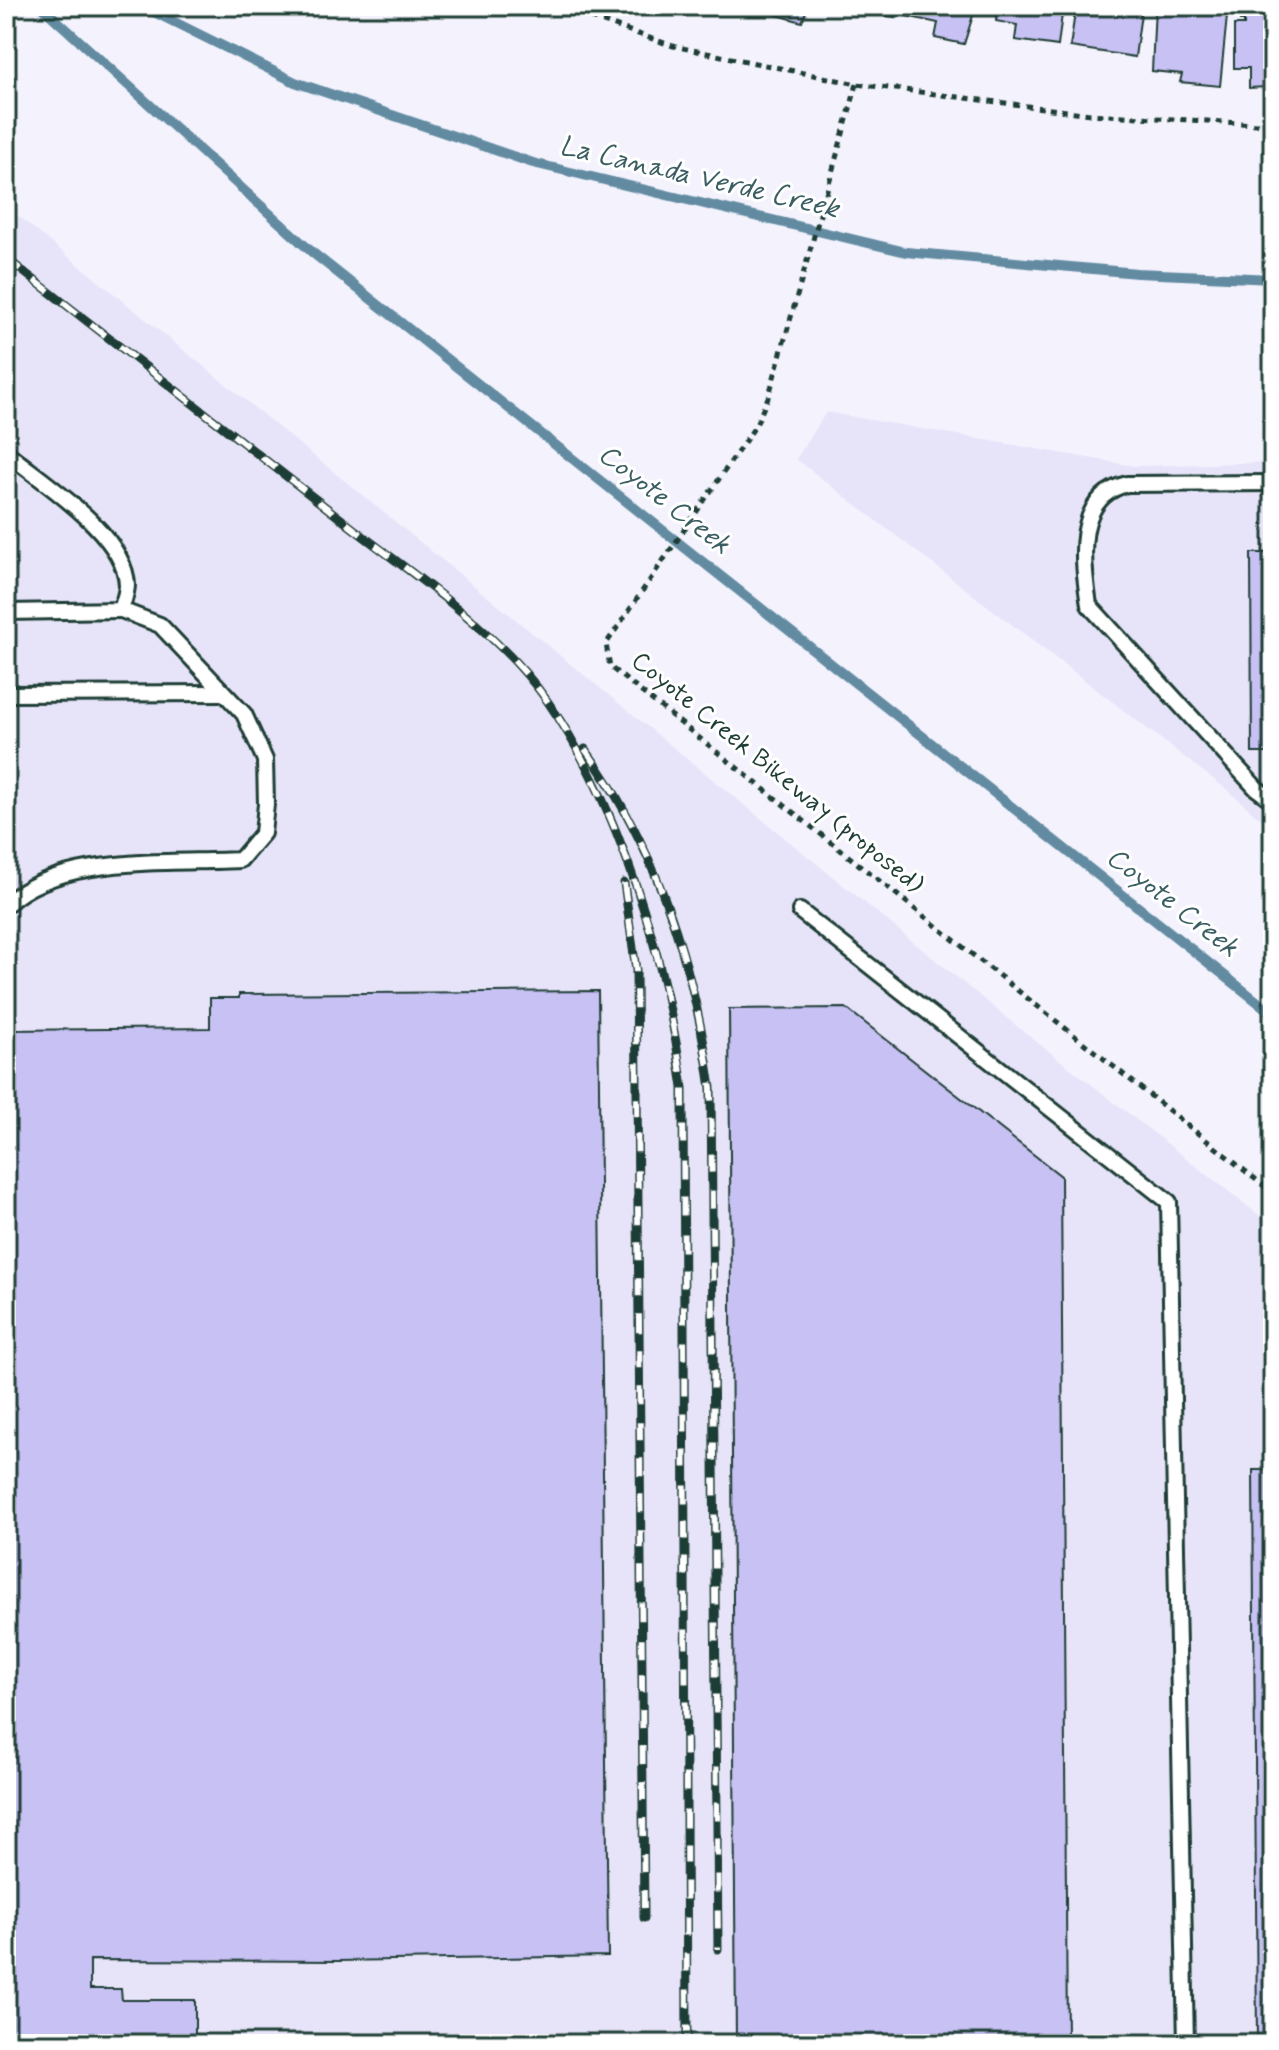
<svg xmlns="http://www.w3.org/2000/svg" width="1279" height="2050" font-family="Mynerve,sans-serif">
	<rect width="100%" height="100%" fill="#f4f3fd"/>
	<filter id="ink" filterUnits="userSpaceOnUse"><feTurbulence type="fractalNoise" baseFrequency=".0125" numOctaves="2"/><feDisplacementMap in="SourceGraphic" scale="16" xChannelSelector="R" yChannelSelector="G"/><feConvolveMatrix kernelMatrix="1 2 1 2 8 2 1 2 1" color-interpolation-filters="sRGB"/></filter>
	<g filter="url(#ink)">
		<!-- built -->
		<g fill="#e7e4fa">
			<polygon points="6,206 1023,1031 1273,1226 1273,2044 6,2044"/>
			<polygon points="826,412 1135,466 1273,462 1273,830 1231,793 796,459"/>
		</g>
		<g fill="none" stroke-linecap="round" stroke-linejoin="round">
			<!-- stream -->
			<g stroke="#628ba2" stroke-width="10">
				<polyline points="41,6 313,253 1273,1014"/>
				<polyline points="142,6 295,82 533,163 906,252 1137,273 1273,279"/>
			</g>
		</g>
		<!-- building -->
		<g fill="#c8c1f4" stroke="#1f3d34" stroke-width="2">
			<polygon points="771,6 808,6 802,22 770,13"/>
			<polygon points="836,6 897,6 895,17"/>
			<polygon points="908,6 976,6 964,44 935,38 938,23 906,16"/>
			<polygon points="997,6 1063,6 1058,46 1015,40 1017,25 996,21"/>
			<polygon points="1076,6 1142,6 1135,57 1070,47"/>
			<polygon points="1155,6 1228,6 1220,86 1180,82 1182,74 1152,71"/>
			<polygon points="1240,6 1273,6 1273,68 1267,68 1267,87 1249,88 1249,68 1234,68 1234,25 1244,25 1244,21 1240,21"/>
			<polygon points="1251,553 1273,553 1273,753 1252,753"/>
			<polygon points="598,991 608,1956 338,1961 90,1960 90,1989 121,1989 122,2000 195,2000 195,2044 6,2044 6,1983 16,1982 16,1961 6,1961 6,1030 210,1028 210,998 239,998 239,994"/>
			<polygon points="846,1008 1061,1176 1067,2044 736,2044 729,1009"/>
			<polygon points="1253,1470 1273,1470 1273,2044 1257,2044"/>
		</g>
		<g fill="none" stroke-linecap="round" stroke-linejoin="round">
			<defs>
				<g id="lane">
					<path d="M6,452c37,31 119,81 121,133 0,8 -4,18 -6,25l-115,2"/>
					<path d="M1273,483l-146,1c-53,13 -45,76 -38,121l167,183 17,13"/>
					<polyline points="6,694 221,693"/>
					<path d="M6,905c52,-51 165,-41 234,-45l23,-27 3,-29 -1,-44 -21,-46 -84,-89 -39,-15"/>
					<polyline points="800,911 1169,1202 1186,2044"/>
				</g>
			</defs>
			<!-- lane casing -->
			<use href="#lane" stroke="#1f3d34" stroke-width="20"/>
			<!-- path -->
			<g stroke="#1f3d34" stroke-width="5" stroke-dasharray="6 6" stroke-linecap="butt">
				<polyline points="557,6 673,46 857,84 1090,114 1273,125"/>
				<polyline points="857,84 769,395 756,425 606,644 610,667 1273,1193"/>
			</g>
			<!-- lane -->
			<use href="#lane" stroke="#fff" stroke-width="14"/>
			<defs>
				<g id="rail">
					<path d="M6,258c113,88 226,176 339,264 69,54 152,107 203,180 72,104 119,261 135,386l4,956"/>
					<path d="M585,749c73,99 109,218 126,339l7,861"/>
					<polyline points="624,883 636,970 644,1918"/>
				</g>
			</defs>
			<!-- rail casing -->
			<use href="#rail" stroke="#1f3d34" stroke-width="9"/>
			<!-- rail -->
			<use href="#rail" stroke="#fff" stroke-width="6" stroke-dasharray="18" stroke-linecap="butt"/>
		</g>
	</g>
	<g text-anchor="middle" dominant-baseline="central" stroke-width="6" stroke-linejoin="round" paint-order="stroke">
		<!-- street labels -->
		<g font-size="26" fill="#1f3d34" stroke="#fff">
			<text transform="translate(777 773) rotate(39)">Coyote Creek Bikeway (proposed)</text>
		</g>
		<!-- water labels -->
		<g font-size="28" font-style="italic" fill="#3b5e62" stroke="#fff">
			<text transform="translate(699 178) rotate(13)">La Canada Verde Creek</text>
			<text transform="translate(664 500) rotate(38)">Coyote Creek</text>
			<text transform="translate(1172 903) rotate(38)">Coyote Creek</text>
		</g>
	</g>
	<!-- margin -->
	<rect width="1279" height="2050" fill="none" stroke="#fff" stroke-width="32"/>
	<rect x="16" y="16" width="1247" height="2018" fill="none" stroke="#1f3d34" stroke-width="3" filter="url(#ink)"/>
</svg>
